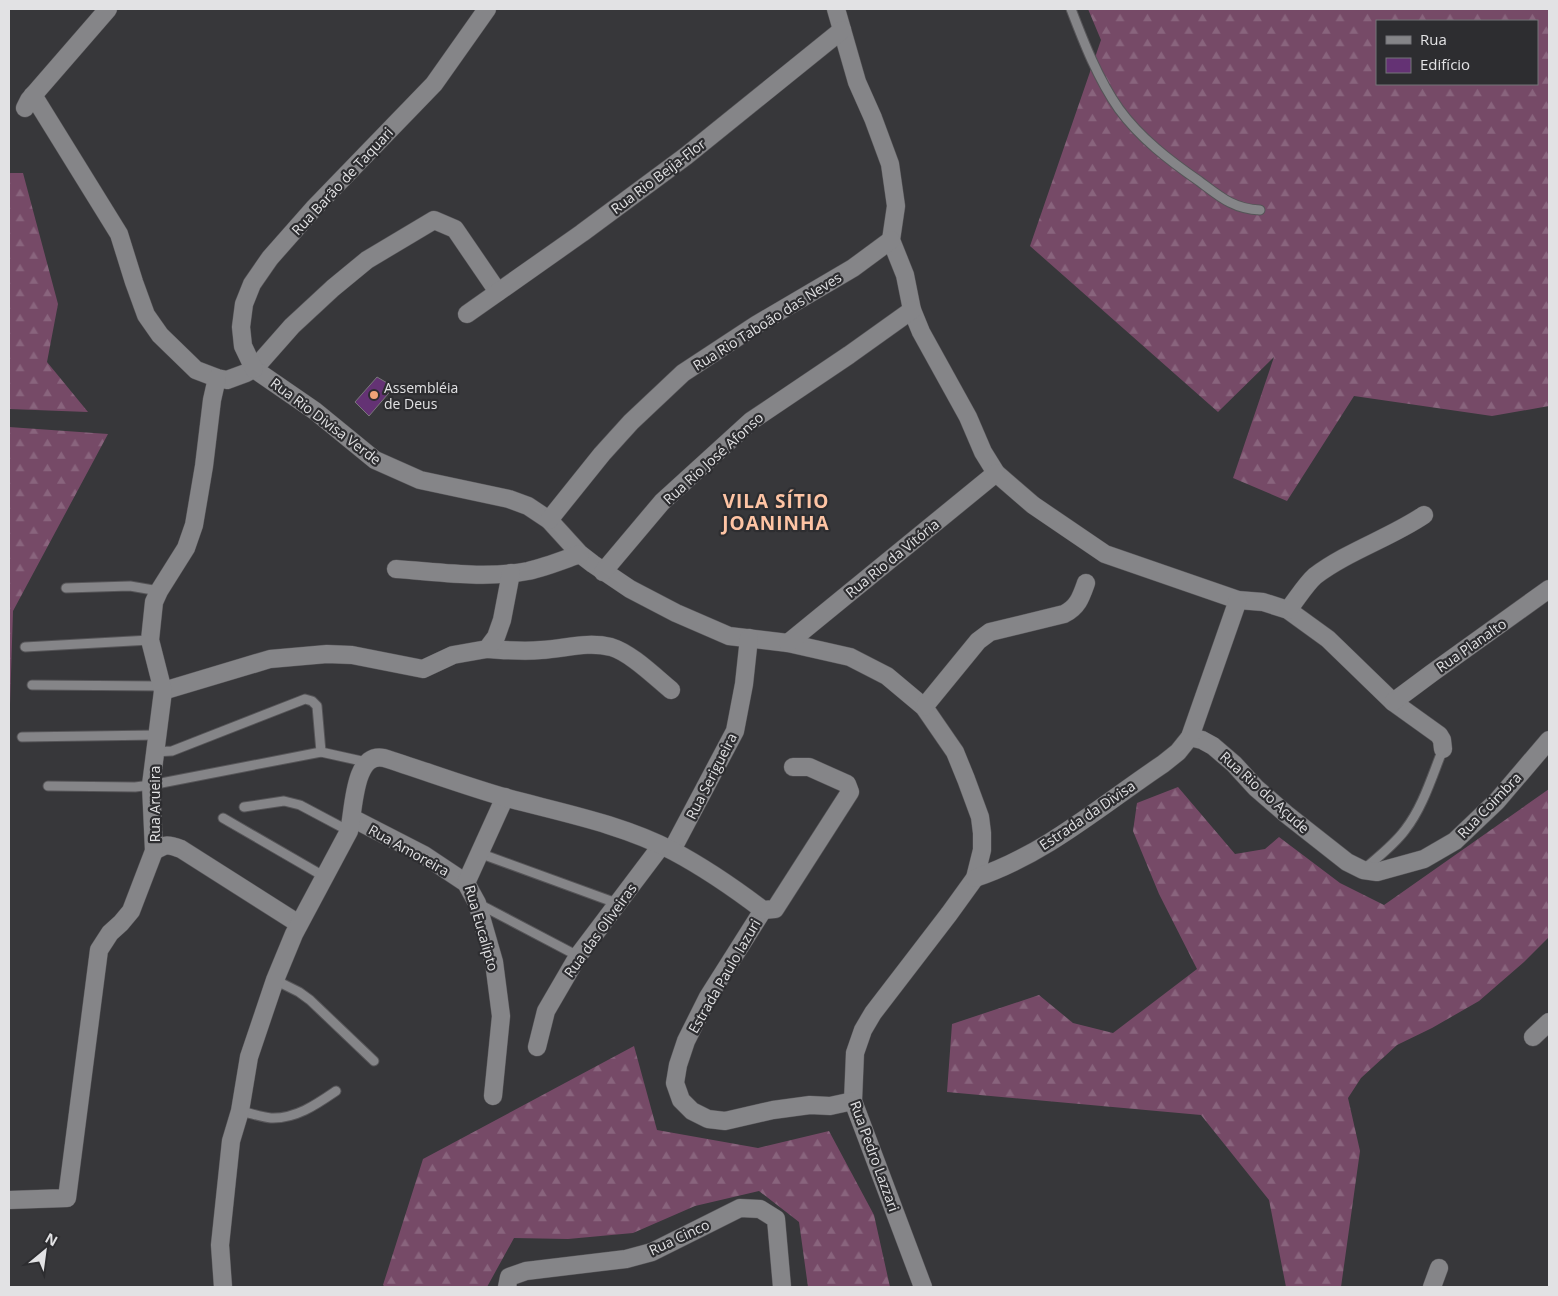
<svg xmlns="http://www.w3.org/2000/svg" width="1558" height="1296" font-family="'Open Sans',sans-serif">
	<defs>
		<pattern id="forest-firs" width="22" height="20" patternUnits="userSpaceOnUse" patternTransform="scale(1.25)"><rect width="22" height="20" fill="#764a67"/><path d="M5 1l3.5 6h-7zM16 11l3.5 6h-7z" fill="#89647d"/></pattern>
	</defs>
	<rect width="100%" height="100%" fill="#37373a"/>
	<!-- forest -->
	<g fill="url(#forest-firs)" fill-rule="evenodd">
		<path d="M1088,9h461v397l-57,10 -138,-20 -67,105 -54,-23 41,-121 -56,55 -188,-166 71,-206zM1377,21h160v63h-160z"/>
		<polygon points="9,173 23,173 58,304 47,362 88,412 9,409"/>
		<polygon points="9,427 108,434 13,611 9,736"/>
		<polygon points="1178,787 1235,854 1265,849 1279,837 1340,883 1384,905 1549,789 1549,937 1524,962 1479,1001 1432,1028 1397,1045 1361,1078 1348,1098 1360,1151 1341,1287 1286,1287 1269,1200 1201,1115 947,1092 952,1024 1039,995 1073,1023 1113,1033 1197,969 1159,894 1133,831 1137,803"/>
		<polygon points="634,1046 657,1130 758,1148 829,1131 874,1215 890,1287 808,1287 799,1222 759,1191 695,1206 633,1233 568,1239 514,1238 487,1287 385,1287 383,1285 423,1159"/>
	</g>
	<!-- building -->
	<polygon fill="#643274" stroke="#79777a" points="377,377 394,387 369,416 355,402"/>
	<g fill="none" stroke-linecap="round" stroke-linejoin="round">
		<defs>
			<g id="lane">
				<path d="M1071,9c13,34 27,70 48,100 21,29 51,52 80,72 20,15 34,28 61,29"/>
				<polyline points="66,588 130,586 159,591"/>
				<polyline points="25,647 150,640"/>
				<polyline points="32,685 161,686"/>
				<polyline points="22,737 157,735"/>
				<polyline points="154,752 172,751 305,699 312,701 317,706 321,752"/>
				<polyline points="48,786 135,787 151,785 321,752 366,762"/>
				<polyline points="244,807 284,801 300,805 349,831"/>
				<polyline points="223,818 325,877"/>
				<polyline points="479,853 619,904"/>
				<path d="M1363,870c15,-13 31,-25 42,-40 18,-23 27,-54 38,-81"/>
				<polyline points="479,904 578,956"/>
				<polyline points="275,980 299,992 310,1000 374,1061"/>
				<path d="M240,1111c10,2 21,6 31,7 25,1 46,-14 65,-27"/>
			</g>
			<g id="street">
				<polyline points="836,9 857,82 873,118 890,164 896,206 891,240 905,275 912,310 921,332 968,417 983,452 996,473 1033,505 1105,554 1238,600 1263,602 1288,610 1328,639 1393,702 1439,735 1442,740 1443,749"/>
				<polyline points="33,95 119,234 134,282 146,315 160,335 196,370 217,378 227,380 246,373 254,369 292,326 333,288 367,260 434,220 455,229 498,292"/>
				<polyline points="25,108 29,100 108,9"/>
				<polyline points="467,314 582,233 686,156 842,30"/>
				<polyline points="254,369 315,411 375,460 420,480 509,499 528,506 549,520 580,554 593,564 630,589 676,613 729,636 788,643 850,657 887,676 924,707 955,752 966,779 980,817 982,833 982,850 975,878 949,914 873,1013 863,1030 855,1053 853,1101 923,1287"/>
				<polyline points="254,369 243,346 241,327 244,304 252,284 270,258 315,207 434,84 487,9"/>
				<polyline points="549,520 602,454 631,422 683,373 756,325 853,268 891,240"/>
				<path d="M396,569c44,3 89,10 132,2 18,-4 35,-11 52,-17"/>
				<polyline points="603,572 662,502 751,421 849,355 912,310"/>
				<path d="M1288,610c9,-11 17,-25 27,-34 33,-25 75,-38 109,-61"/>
				<polyline points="788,643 996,473"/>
				<path d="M487,649c18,1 36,3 54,1 24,-1 45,-9 70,-3 20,6 43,29 60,43"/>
				<polyline points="163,691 270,659 327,654 352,655 423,669 453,655 487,649 496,637 502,620 511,573"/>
				<polyline points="1393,702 1432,673 1549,589"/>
				<path d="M924,707l54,-66 12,-9 74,-18c14,-7 17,-17 22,-31"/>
				<polyline points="1190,737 1202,740 1213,746 1234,764 1256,788 1286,814 1347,862 1363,870 1377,872 1424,859 1455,841 1497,801 1549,740"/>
				<polyline points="352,818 424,855 466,883 477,903 494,962 501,1016 493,1096"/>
				<polyline points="672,850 735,731 744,684 749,638"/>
				<path d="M154,851c12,-7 14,-7 27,-2l118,75"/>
				<path d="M975,878c70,-23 128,-74 188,-114l15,-12 12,-15 48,-137"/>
				<polyline points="466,883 505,797"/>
				<polyline points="763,910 708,997 686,1041 678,1065 675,1083 681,1100 692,1111 708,1119 725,1121 773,1110 810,1105 830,1106 853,1101"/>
				<polyline points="1533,1037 1549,1022"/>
				<polyline points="537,1047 546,1011 578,956 661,846"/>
				<polyline points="9,1200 67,1198 99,950 110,933 121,923 131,911 154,851 151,785 163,691 150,640 154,602 159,591 186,548 194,525 204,466 212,400 217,378"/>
				<path d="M223,1287l-3,-42 11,-104 9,-30 9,-54 26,-77 19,-46 55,-103c5,-19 4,-80 35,-73 41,13 81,28 123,40 56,15 114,26 166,53 32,17 61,37 90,59l12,-1 75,-117 -3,-8 -38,-17h-16"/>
				<polyline points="507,1287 509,1277 526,1271 626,1259 652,1252 740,1208 760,1209 776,1219 782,1287"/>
				<polyline points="1432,1287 1439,1268"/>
			</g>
		</defs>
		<!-- lane casing -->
		<use href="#lane" stroke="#565558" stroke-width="11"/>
		<!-- street casing -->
		<use href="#street" stroke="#565558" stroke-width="19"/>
		<!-- lane -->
		<use href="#lane" stroke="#858588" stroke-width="9"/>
		<!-- street -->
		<use href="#street" stroke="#858588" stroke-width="18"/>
	</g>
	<!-- markers -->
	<circle fill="#efa377" stroke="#2d2d30" stroke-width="2" cx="374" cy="395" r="5"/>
	<g text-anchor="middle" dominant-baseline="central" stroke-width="4.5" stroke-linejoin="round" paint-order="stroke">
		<!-- street labels -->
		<g font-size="14" fill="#e2e2e4" stroke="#2d2d30">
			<text transform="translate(658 176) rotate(-37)">Rua Rio Beija-Flor</text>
			<text transform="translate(342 181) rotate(-47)">Rua Barão de Taquari</text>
			<text transform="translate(767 321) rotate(-32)">Rua Rio Taboão das Neves</text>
			<text transform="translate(326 421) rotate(37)">Rua Rio Divisa Verde</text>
			<text transform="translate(713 458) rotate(-42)">Rua Rio José Afonso</text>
			<text transform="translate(892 558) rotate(-39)">Rua Rio da Vitória</text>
			<text transform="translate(1471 645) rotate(-35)">Rua Planalto</text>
			<text transform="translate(711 776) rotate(-63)">Rua Serigueira</text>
			<text transform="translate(1265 792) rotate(42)">Rua Rio do Açude</text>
			<text transform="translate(154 804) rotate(-90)">Rua Arueira</text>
			<text transform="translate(1489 805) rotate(-46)">Rua Coimbra</text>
			<text transform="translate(1087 815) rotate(-34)">Estrada da Divisa</text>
			<text transform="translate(409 850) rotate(29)">Rua Amoreira</text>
			<text transform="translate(482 928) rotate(74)">Rua Eucalipto</text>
			<text transform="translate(600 930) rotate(-54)">Rua das Oliveiras</text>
			<text transform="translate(724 976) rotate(-60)">Estrada Paulo lazuri</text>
			<text transform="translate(875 1156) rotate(70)">Rua Pedro Lazzari</text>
			<text transform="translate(679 1237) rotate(-25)">Rua Cinco</text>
		</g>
		<!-- poi labels -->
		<g font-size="14" fill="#e2e2e4" stroke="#2d2d30" text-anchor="start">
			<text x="384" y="387">Assembléia<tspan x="384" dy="16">de Deus</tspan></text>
		</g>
		<!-- district labels -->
		<g font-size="19" font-weight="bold" letter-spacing="1" fill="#fec4a4" stroke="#2d2d30">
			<text x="776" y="501">VILA SÍTIO<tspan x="776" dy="22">JOANINHA</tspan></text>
		</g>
	</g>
	<!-- border -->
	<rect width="1558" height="1296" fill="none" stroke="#e2e2e4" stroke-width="20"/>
	<!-- legend -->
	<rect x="1376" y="20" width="162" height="65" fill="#2d2d30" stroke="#757578"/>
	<rect x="1386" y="36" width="25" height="8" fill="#858588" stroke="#757578"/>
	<text x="1420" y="45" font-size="15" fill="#e2e2e4">Rua</text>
	<rect x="1386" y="58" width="25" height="15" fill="#643274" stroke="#757578"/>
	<text x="1420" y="70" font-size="15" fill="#e2e2e4">Edifício</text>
	<!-- north arrow -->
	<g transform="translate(45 1251) rotate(29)" stroke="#2d2d30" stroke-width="4" paint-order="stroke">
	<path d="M0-4L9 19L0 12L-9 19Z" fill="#e2e2e4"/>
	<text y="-8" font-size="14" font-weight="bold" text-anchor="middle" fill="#e2e2e4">N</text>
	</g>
</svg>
